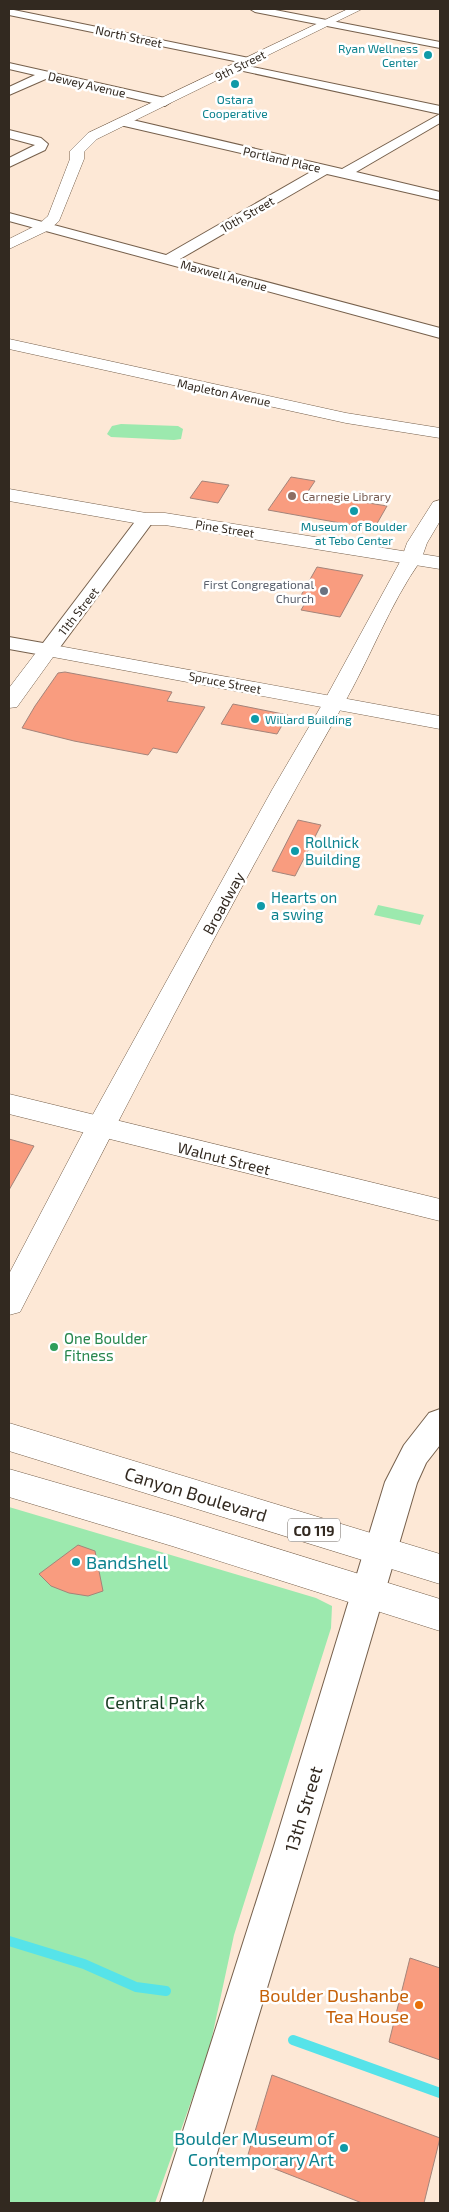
<svg xmlns="http://www.w3.org/2000/svg" width="449" height="2212" font-family="'Exo 2',sans-serif">
	<rect width="100%" height="100%" fill="#fde8d6"/>
	<!-- green -->
	<g fill="#9ce9ae">
		<polygon points="121,424 178,426 183,429 181,439 174,440 111,437 107,434 112,426"/>
		<polygon points="378,905 424,915 420,925 374,915"/>
		<polygon points="9,1507 316,1598 332,1606 331,1628 234,1935 209,2051 155,2203 9,2203"/>
	</g>
	<g fill="none" stroke-linecap="round" stroke-linejoin="round">
		<!-- stream -->
		<g stroke="#56e3e9" stroke-width="10">
			<polyline points="9,1941 84,1964 136,1987 166,1991"/>
			<polyline points="293,2040 440,2093"/>
		</g>
	</g>
	<!-- building -->
	<g fill="#f99c7f" stroke="#a4847a">
		<polygon points="291,477 315,481 307,493 387,506 375,527 370,526 368,528 268,510"/>
		<polygon points="202,481 229,485 218,503 190,498"/>
		<polygon points="317,567 363,575 340,617 301,610 307,600 299,599"/>
		<polygon points="65,672 172,692 167,701 205,707 177,753 153,748 148,755 74,741 22,728 35,706 58,673"/>
		<polygon points="233,704 288,715 277,734 221,724"/>
		<polygon points="298,820 321,825 295,876 272,871"/>
		<polygon points="9,1139 34,1146 9,1190"/>
		<polygon points="78,1545 95,1551 103,1591 88,1596 69,1593 51,1586 39,1574"/>
		<polygon points="410,1958 440,1968 440,2060 389,2042"/>
		<polygon points="272,2075 440,2138 424,2203 362,2203 247,2158"/>
	</g>
	<g fill="none" stroke-linecap="round" stroke-linejoin="round">
		<defs>
			<g id="street">
				<polygon points="9,9 249,58 255,61 249,64 9,15"/>
				<polygon points="250,9 270,9 440,42 440,48 255,12"/>
				<polygon points="9,63 165,98 171,102 165,106 48,78 9,95 9,87 35,75 9,69"/>
				<polygon points="238,64 440,106 440,114 234,69 232,67 234,65"/>
				<polygon points="440,114 440,123 356,172 440,192 440,200 327,174 180,259 440,328 440,338 9,221 9,213 166,255 314,170 120,125 118,122 120,119 124,118 342,169"/>
				<polygon points="9,130 41,138 48,144 45,150 9,167 9,158 35,145 9,138"/>
				<polygon points="146,514 152,515 155,519 55,654 48,656 9,649 9,637 43,643 140,515"/>
				<polygon points="440,1409 440,1445 426,1463 417,1483 310,1846 202,2203 160,2203 274,1846 385,1482 404,1445 429,1413"/>
			</g>
			<g id="secondary">
				<polygon points="348,9 362,9 97,139 84,152 84,159 59,221 49,230 9,249 9,239 39,224 48,216 70,159 70,151 88,133"/>
				<polygon points="9,339 346,413 440,428 440,438 346,423 9,349"/>
				<polygon points="9,489 146,513 165,513 440,557 440,569 165,525 146,525 9,501"/>
				<polygon points="48,644 440,716 440,729 53,657 17,707 9,708 9,688 41,646"/>
				<polygon points="9,1094 440,1199 440,1221 9,1114"/>
			</g>
			<g id="primary">
				<path d="M440,500v21l-13,22 -6,17c-32,45 -51,99 -79,147 -114,198 -217,402 -322,605l-11,3v-41l77,-147 186,-337 51,-87 78,-143 6,-17 26,-41z"/>
				<polygon points="9,1423 440,1554 440,1584 9,1451"/>
				<polygon points="9,1469 172,1516 440,1599 440,1631 172,1546 9,1497"/>
			</g>
		</defs>
		<!-- street casing -->
		<use href="#street" stroke="#76604c" stroke-width="2"/>
		<!-- secondary casing -->
		<use href="#secondary" stroke="#76604c" stroke-width="1"/>
		<!-- primary casing -->
		<use href="#primary" stroke="#76604c" stroke-width="1"/>
		<!-- street -->
		<use href="#street" fill="#fff" fill-rule="evenodd"/>
		<!-- secondary -->
		<use href="#secondary" fill="#fff" fill-rule="evenodd"/>
		<!-- primary -->
		<use href="#primary" fill="#fff" fill-rule="evenodd"/>
	</g>
	<!-- markers -->
	<g fill="#0f9aa8" stroke="#fff" stroke-width="2">
		<circle cx="428" cy="55" r="5"/>
		<circle cx="235" cy="84" r="5"/>
		<circle cx="354" cy="511" r="5"/>
		<circle cx="255" cy="719" r="5"/>
		<circle cx="295" cy="851" r="5"/>
		<circle cx="261" cy="906" r="5"/>
		<circle cx="76" cy="1562" r="5"/>
		<circle cx="344" cy="2148" r="5"/>
	</g>
	<circle fill="#8d6e63" stroke="#fff" stroke-width="2" cx="292" cy="496" r="5"/>
	<circle fill="#6b7280" stroke="#fff" stroke-width="2" cx="324" cy="591" r="5"/>
	<circle fill="#2e9e5b" stroke="#fff" stroke-width="2" cx="54" cy="1347" r="5"/>
	<circle fill="#e8710a" stroke="#fff" stroke-width="2" cx="419" cy="2005" r="5"/>
	<g text-anchor="middle" dominant-baseline="central" stroke-width="5" stroke-linejoin="round" paint-order="stroke">
		<!-- far-street labels -->
		<g font-size="12" fill="#322920" stroke="#fff">
			<text transform="translate(129 36) rotate(12)">North Street</text>
			<text transform="translate(240 65) rotate(-26)">9th Street</text>
			<text transform="translate(87 84) rotate(13)">Dewey Avenue</text>
			<text transform="translate(282 159) rotate(13)">Portland Place</text>
			<text transform="translate(247 214) rotate(-30)">10th Street</text>
			<text transform="translate(224 275) rotate(15)">Maxwell Avenue</text>
			<text transform="translate(224 392) rotate(12)">Mapleton Avenue</text>
			<text transform="translate(225 528) rotate(9)">Pine Street</text>
			<text transform="translate(78 611) rotate(-52)">11th Street</text>
			<text transform="translate(225 682) rotate(11)">Spruce Street</text>
		</g>
		<!-- far-culture labels -->
		<g font-size="12" fill="#0d838f" stroke="#fff">
			<text x="418" y="48" text-anchor="end">Ryan Wellness<tspan x="418" dy="14">Center</tspan></text>
			<text x="235" y="99">Ostara<tspan x="235" dy="14">Cooperative</tspan></text>
			<text x="354" y="526">Museum of Boulder<tspan x="354" dy="14">at Tebo Center</tspan></text>
			<text x="265" y="719" text-anchor="start">Willard Building</text>
		</g>
		<!-- far-education labels -->
		<g font-size="12" fill="#785e54" stroke="#fff" text-anchor="start">
			<text x="302" y="496">Carnegie Library</text>
		</g>
		<!-- far-worship labels -->
		<g font-size="12" fill="#5b616d" stroke="#fff" text-anchor="end">
			<text x="314" y="584">First Congregational<tspan x="314" dy="14">Church</tspan></text>
		</g>
		<!-- shield labels -->
		<rect fill="#fff" stroke="#706963" stroke-width="1" x="288" y="1518.5" width="52" height="23" rx="4"/>
		<g font-size="14" font-weight="bold" fill="#322920">
			<text x="314" y="1530">CO 119</text>
		</g>
		<!-- culture labels -->
		<g font-size="15" fill="#0d838f" stroke="#fff" text-anchor="start">
			<text x="305" y="842">Rollnick<tspan x="305" dy="17">Building</tspan></text>
			<text x="271" y="897">Hearts on<tspan x="271" dy="17">a swing</tspan></text>
		</g>
		<!-- street labels -->
		<g font-size="15" fill="#322920" stroke="#fff">
			<text transform="translate(223 903) rotate(-61)">Broadway</text>
			<text transform="translate(224 1158) rotate(14)">Walnut Street</text>
		</g>
		<!-- leisure labels -->
		<g font-size="15" fill="#27864d" stroke="#fff" text-anchor="start">
			<text x="64" y="1338">One Boulder<tspan x="64" dy="17">Fitness</tspan></text>
		</g>
		<!-- near-street labels -->
		<g font-size="18" fill="#322920" stroke="#fff">
			<text transform="translate(196 1494) rotate(17)">Canyon Boulevard</text>
			<text transform="translate(303 1809) rotate(-73)">13th Street</text>
		</g>
		<!-- near-culture labels -->
		<g font-size="18" fill="#0d838f" stroke="#fff" text-anchor="start">
			<text x="86" y="1562">Bandshell</text>
			<text x="334" y="2138" text-anchor="end">Boulder Museum of<tspan x="334" dy="21">Contemporary Art</tspan></text>
		</g>
		<!-- near-park labels -->
		<g font-size="18" fill="#193c23" stroke="#fff">
			<text x="155" y="1702">Central Park</text>
		</g>
		<!-- near-food labels -->
		<g font-size="18" fill="#c56008" stroke="#fff" text-anchor="end">
			<text x="409" y="1995">Boulder Dushanbe<tspan x="409" dy="21">Tea House</tspan></text>
		</g>
	</g>
	<!-- border -->
	<rect width="449" height="2212" fill="none" stroke="#322920" stroke-width="20"/>
</svg>
